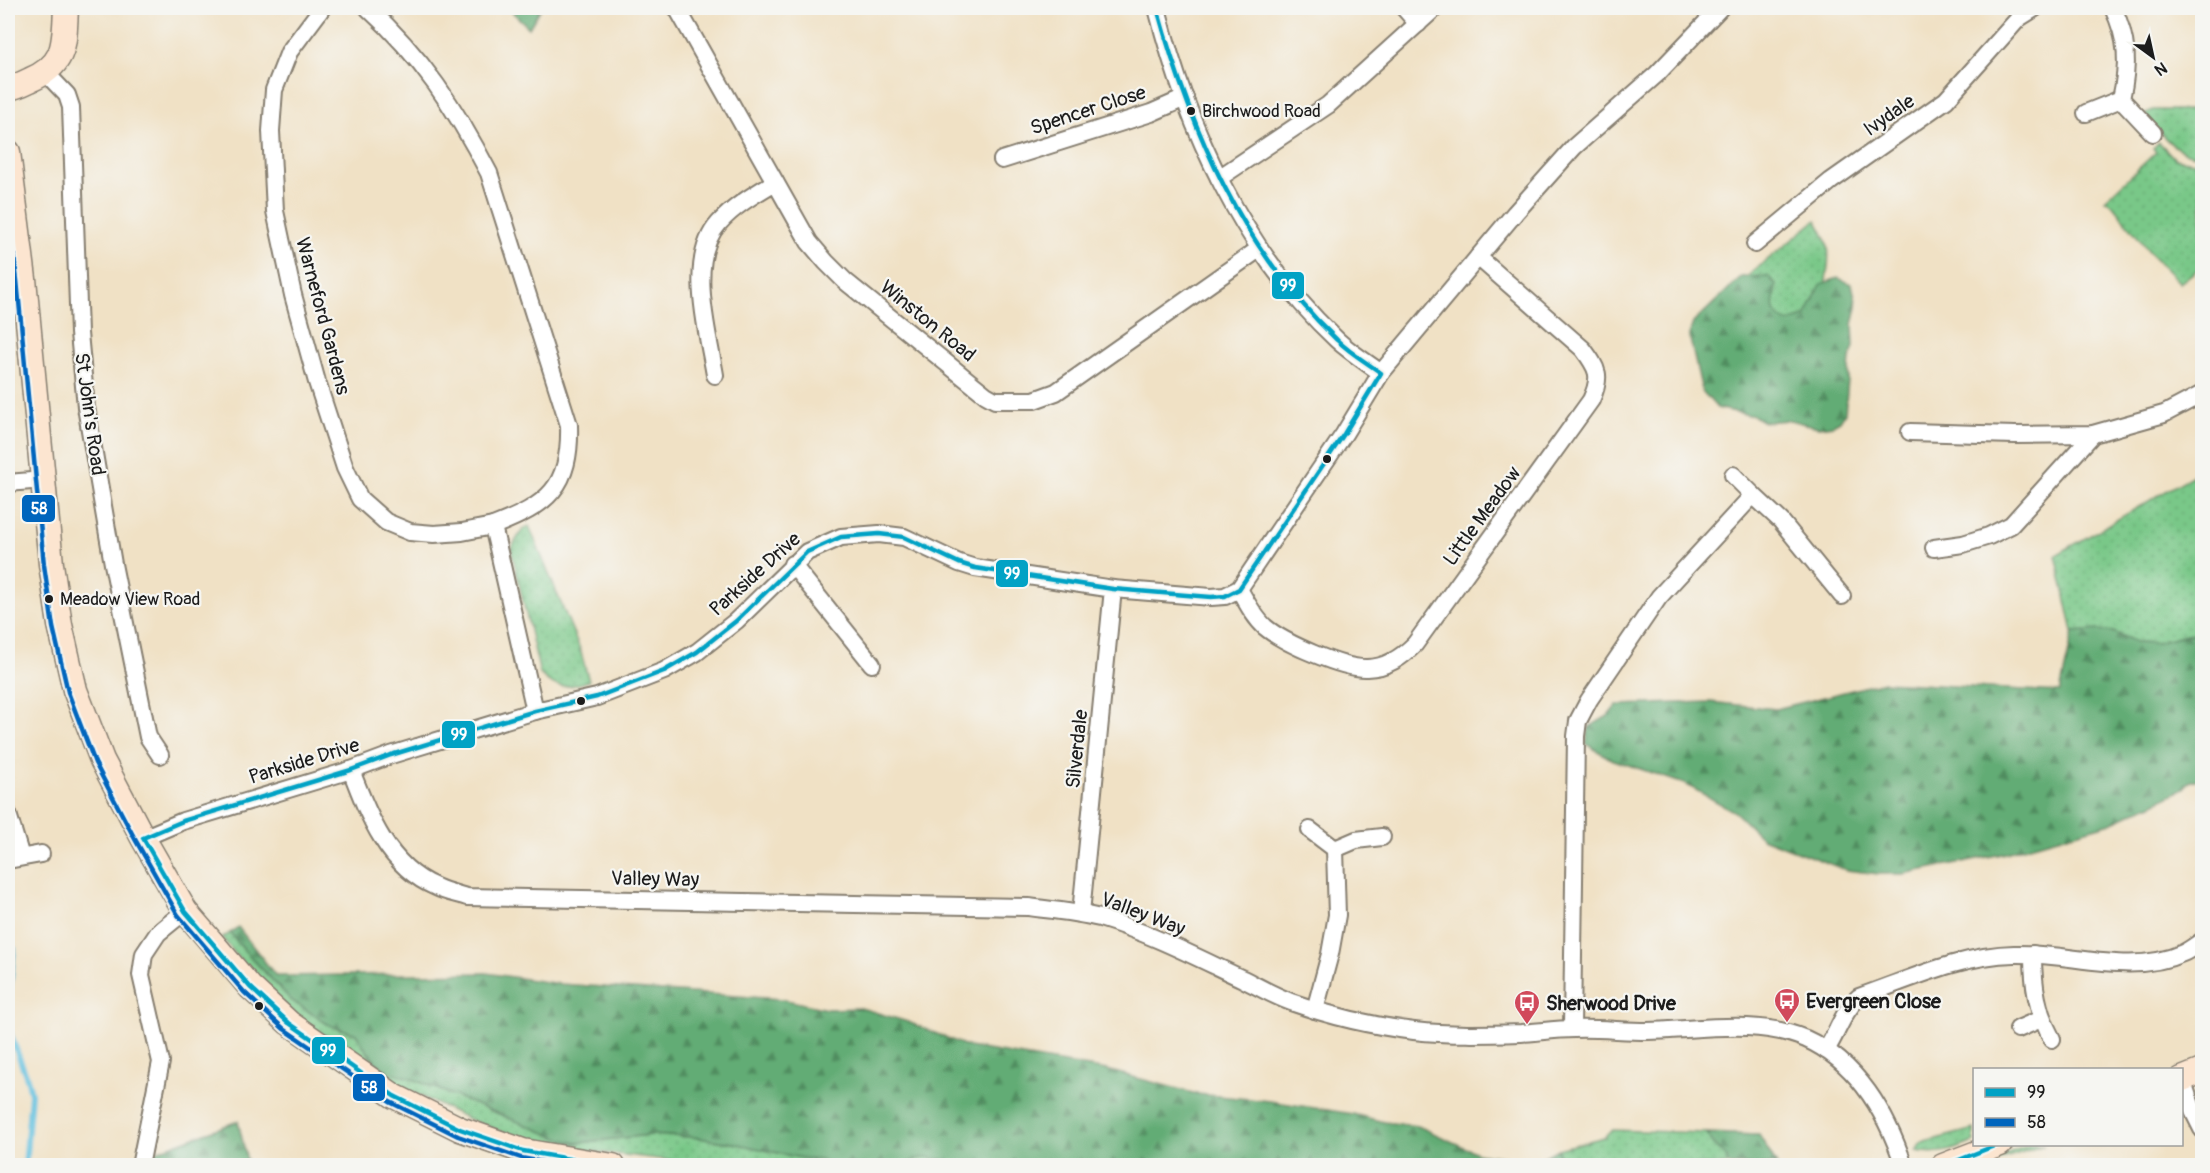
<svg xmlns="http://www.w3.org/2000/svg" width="2210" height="1173" font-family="Pangolin,sans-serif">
	<defs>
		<pattern id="green-dots" width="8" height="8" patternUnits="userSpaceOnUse" patternTransform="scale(1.5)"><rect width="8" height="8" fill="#79c888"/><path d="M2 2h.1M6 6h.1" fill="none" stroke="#68ab75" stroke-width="1.8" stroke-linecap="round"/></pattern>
		<pattern id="forest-firs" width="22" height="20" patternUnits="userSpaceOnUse" patternTransform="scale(1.5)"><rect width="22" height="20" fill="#62ac74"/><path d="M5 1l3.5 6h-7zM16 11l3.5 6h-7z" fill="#508b5e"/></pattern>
	</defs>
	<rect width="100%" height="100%" fill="#f6f6f2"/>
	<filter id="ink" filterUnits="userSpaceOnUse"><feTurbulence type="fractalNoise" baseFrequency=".0167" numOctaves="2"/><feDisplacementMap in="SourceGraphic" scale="12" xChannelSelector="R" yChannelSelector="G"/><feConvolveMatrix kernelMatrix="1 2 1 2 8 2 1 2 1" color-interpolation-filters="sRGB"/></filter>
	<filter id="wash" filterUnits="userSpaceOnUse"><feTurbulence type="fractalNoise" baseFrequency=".008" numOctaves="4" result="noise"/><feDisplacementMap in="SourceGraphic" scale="24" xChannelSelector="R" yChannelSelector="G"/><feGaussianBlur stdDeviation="1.35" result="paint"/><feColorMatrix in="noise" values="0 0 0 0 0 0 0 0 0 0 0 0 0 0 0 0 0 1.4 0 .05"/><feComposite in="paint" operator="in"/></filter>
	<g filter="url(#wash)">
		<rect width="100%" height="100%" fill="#f0e1c5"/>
		<!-- green -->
		<g fill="url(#green-dots)" stroke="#4a7252" stroke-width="1.5">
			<path d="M2152,110h45v45c-22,-1 -38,-23 -52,-40z"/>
			<polygon points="2159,142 2175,159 2202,163 2202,266 2180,283 2152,255 2112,204 2105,200 2156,152 2153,148"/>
			<path d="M1816,220c5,8 10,17 12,26 4,26 -11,69 -19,95l-76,-53z"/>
			<polygon points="2202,470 2202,631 2156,643 2136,642 2113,632 2073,632 2056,555"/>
			<path d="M529,526l51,123 9,32c-21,6 -32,11 -49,-7l-29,-125 11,-19z"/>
			<polygon points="230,933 244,950 291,1000 329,1025 356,1034 372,1059 387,1071 408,1077 558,1138 576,1143 650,1135 692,1137 733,1143 806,1159 820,1160 841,1165 712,1165 580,1150 505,1133 471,1120 410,1091 374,1071 293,1013 257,979 222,938"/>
			<path d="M1974,1129v13c-20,8 -36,14 -58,9l5,-8z"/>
			<polygon points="1611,1130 1707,1133 1711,1142 1727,1158 1728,1165 1581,1165 1560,1159 1558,1149 1604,1137"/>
			<polygon points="2030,1145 2044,1145 1984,1165 1972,1166"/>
			<polygon points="923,1157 938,1157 951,1162 985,1165 905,1166 913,1160"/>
		</g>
		<!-- forest -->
		<g fill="url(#forest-firs)" stroke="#3f6448" stroke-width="1.5">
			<polygon points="508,8 541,8 529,28"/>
			<path d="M1768,276l8,9c-2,17 -9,29 12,37l17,-5 16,-33 17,-6 14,6 5,22 -4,19 1,22 -4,12 -5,54 -5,8 -7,4 -15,2 -29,-7 -25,2 -10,-6 -37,-8 -15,-17 -13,-56 4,-12 48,-46z"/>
			<polygon points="2099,630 2113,632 2136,642 2156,643 2202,631 2202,778 2189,782 2182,790 2111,823 2002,854 1903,874 1879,874 1846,870 1762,838 1735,812 1687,785 1611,759 1586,744 1589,727 1608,716 1617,705 1710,702 1776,709 1884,682 2060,692 2073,632"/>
			<path d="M238,927l38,49 210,-3 74,11 222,15 45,10 34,-1 47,14 61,25 138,23 90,24 73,7 83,13 31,8 34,4 59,27 57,9 24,-13 2,10 21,6 -596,1c-11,-2 -24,-2 -34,-4 -19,-5 -29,-8 -46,3h-64l-21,-5 -14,-1 -73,-16 -41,-6 -42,-2 -74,8 -18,-5 -150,-61 -21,-6 -15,-12 -16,-25 -27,-9 -38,-25 -47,-50 -14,-17z"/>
			<polygon points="238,1121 248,1165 115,1166"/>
			<polygon points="1707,1133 1759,1135 1777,1165 1728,1165 1727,1158 1711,1142"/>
		</g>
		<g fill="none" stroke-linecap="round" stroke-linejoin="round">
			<!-- stream -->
			<g stroke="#5fbfde" stroke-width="6">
				<polyline points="8,946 14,949 8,1005"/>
				<polyline points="8,1028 28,1081 31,1094 25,1166"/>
			</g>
		</g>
	</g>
	<g filter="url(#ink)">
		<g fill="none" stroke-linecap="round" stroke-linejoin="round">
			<defs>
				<g id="street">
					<polyline points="322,8 289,52 274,90 271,131 275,211 293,295 317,382 345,468 360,499 386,522 410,532 434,534 462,532 493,526"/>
					<path d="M368,8c53,48 88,101 121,165l80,252c2,62 -21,80 -76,101l42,185"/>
					<polyline points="677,8 809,242 826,262 845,281 986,395 995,400 1034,400 1056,392 1259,249"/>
					<path d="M1157,8c30,121 87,245 180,332 13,12 29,22 44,33"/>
					<polyline points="1404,8 1418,24"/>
					<path d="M2113,8c15,32 16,56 8,91l32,34"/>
					<polyline points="46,73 67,95 71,107 79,333 86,407 113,564 148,737 160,755"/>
					<polyline points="2086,113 2121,99"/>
					<polyline points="1002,160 1151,113 1185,98"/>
					<polyline points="1219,178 1328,105 1435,8"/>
					<polyline points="1755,244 1831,181 1946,100 2019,18 2035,8"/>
					<path d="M715,375c-7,-43 -29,-116 4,-152 15,-17 36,-29 56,-41"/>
					<polyline points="1910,432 2015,435 2093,434 2164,414 2202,394"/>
					<polyline points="1733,475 1753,495"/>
					<polyline points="8,483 43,480"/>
					<polyline points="1934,548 1963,544 1989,536 2011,525 2093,434"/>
					<polyline points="792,564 872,664"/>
					<path d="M1239,589c8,14 15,28 26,38 19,16 78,42 102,41 20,0 35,-11 48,-24l176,-244c11,-24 7,-31 -8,-51l-105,-92"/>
					<path d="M351,770c17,45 37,97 85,117 10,5 21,7 31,10l561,10c24,3 48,5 72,11 50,15 96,39 143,61 16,8 31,17 48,23 39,14 82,24 123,29 35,4 71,3 107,2 17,-1 35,-4 53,-4 24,-1 49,2 73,2 51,-1 110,-13 159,8 51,23 81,75 98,127"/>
					<polyline points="8,814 21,857"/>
					<polyline points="1310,830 1335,849"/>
					<polyline points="143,838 183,821 351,770 391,755 535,711 597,697 664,671 697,652 736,621 807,552 841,537 879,534 904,537 959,563 975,568 1113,589 1211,597 1225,596 1239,589 1344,434 1381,373 1515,213 1574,147 1657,74 1720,8"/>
					<polyline points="8,860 41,854"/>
					<polyline points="1081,913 1113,589"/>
					<path d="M2033,954c0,31 4,58 19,85"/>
					<polyline points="1315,1010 1330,954 1337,915 1335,849 1356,840 1382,837"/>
					<polyline points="1572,1028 1576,736 1578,721 1589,700 1659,597 1753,495 1781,521 1842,596"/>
					<polyline points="2018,1029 2041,1019"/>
					<path d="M1826,1050c12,-18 17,-39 33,-53 49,-17 102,-42 155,-43 55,-2 116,23 169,-1 7,-3 13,-8 19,-12"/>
					<polyline points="2182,1079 2193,1111 2202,1129"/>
					<polyline points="140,1166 161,1062 141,975 144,954 158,933 185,911"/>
				</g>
				<g id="secondary">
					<path d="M8,88c8,-1 14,-4 22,-8 37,-16 34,-37 36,-72"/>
					<polyline points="8,152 24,279 51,564 60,625 75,690 102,760 143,838 185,911 250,987 289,1023 394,1096 460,1129 523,1151 613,1166"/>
					<polyline points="2182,1079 2202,1071"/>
					<polyline points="1943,1166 2000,1144"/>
				</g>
			</defs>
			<!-- street casing -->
			<use href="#street" stroke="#867e70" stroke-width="20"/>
			<!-- secondary casing -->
			<use href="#secondary" stroke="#867e70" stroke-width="27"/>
			<!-- street -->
			<use href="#street" stroke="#fff" stroke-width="16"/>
			<!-- secondary -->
			<use href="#secondary" stroke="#fce5d0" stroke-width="24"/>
			<defs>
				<g id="bus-1">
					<path d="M610,1166l-87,-15 -63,-22 -66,-33 -105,-73 -39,-36 -65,-76 -42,-73 40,-17 168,-51 40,-15 144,-44 62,-14 67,-26 33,-19 39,-31 71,-69 34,-15 38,-3 25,3 55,26 16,5 138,21 98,8 14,-1 14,-7 105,-155 37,-61c-15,-11 -31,-20 -44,-33 -94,-89 -146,-209 -180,-332"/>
					<polyline points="1944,1166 1999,1144"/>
				</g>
				<polyline id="bus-2" points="8,208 17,280 44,565 53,627 68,692 95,763 136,841 178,915 244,992 284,1029 390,1102 458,1136 521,1158 564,1166"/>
			</defs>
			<!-- bus-1 casing -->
			<use href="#bus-1" stroke="#f6f6f2" stroke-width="9"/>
			<!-- bus-2 casing -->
			<use href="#bus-2" stroke="#f6f6f2" stroke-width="9"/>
			<!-- bus-1 -->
			<use href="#bus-1" stroke="#01a2c5" stroke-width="4.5"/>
			<!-- bus-2 -->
			<use href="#bus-2" stroke="#0065bd" stroke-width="4.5"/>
		</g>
	</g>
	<!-- icons -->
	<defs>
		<symbol id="bus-pin" viewBox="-11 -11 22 30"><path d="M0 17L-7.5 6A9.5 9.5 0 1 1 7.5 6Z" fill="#d1495b" stroke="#f6f6f2"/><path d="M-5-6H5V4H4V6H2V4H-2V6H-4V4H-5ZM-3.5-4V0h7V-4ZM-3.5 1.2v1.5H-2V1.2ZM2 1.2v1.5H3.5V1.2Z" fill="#fff"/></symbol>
	</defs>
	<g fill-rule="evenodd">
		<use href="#bus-pin" x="1772" y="986" width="30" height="40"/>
		<use href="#bus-pin" x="1512" y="988" width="30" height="40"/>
	</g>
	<!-- markers -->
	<g fill="#1c1c1c" stroke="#f6f6f2" stroke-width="2">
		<circle cx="1191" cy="111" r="5"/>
		<circle cx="1327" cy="459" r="5"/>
		<circle cx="49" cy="599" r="5"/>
		<circle cx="581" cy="701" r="5"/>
		<circle cx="259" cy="1006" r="5"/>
	</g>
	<g text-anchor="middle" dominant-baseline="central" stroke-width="4.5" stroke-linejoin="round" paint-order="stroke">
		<!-- bus labels -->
		<g font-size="18" fill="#1c1c1c" stroke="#f6f6f2" text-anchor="start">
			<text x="1202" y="111">Birchwood Road</text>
			<text x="60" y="599">Meadow View Road</text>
		</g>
		<!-- street labels -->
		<g font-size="20" fill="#1c1c1c" stroke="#f6f6f2">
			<text transform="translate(1088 110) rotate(-18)">Spencer Close</text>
			<text transform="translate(1889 115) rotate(-35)">Ivydale</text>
			<text transform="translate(323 316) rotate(75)">Warneford Gardens</text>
			<text transform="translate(928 321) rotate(39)">Winston Road</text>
			<text transform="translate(90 414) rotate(82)">St John's Road</text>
			<text transform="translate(1482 516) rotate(-54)">Little Meadow</text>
			<text transform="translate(755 574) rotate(-42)">Parkside Drive</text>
			<text transform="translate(1077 749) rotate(-84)">Silverdale</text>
			<text transform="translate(304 761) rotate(-17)">Parkside Drive</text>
			<text transform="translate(655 879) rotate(1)">Valley Way</text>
			<text transform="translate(1143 914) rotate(21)">Valley Way</text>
		</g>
		<!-- poi labels -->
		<g font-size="20" font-weight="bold" fill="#1c1c1c" stroke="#f6f6f2" text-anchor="start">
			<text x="1806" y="1001">Evergreen Close</text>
			<text x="1546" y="1003">Sherwood Drive</text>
		</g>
	</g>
	<g stroke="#f6f6f2" stroke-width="2">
		<rect x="1271" y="271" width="34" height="29" rx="6" fill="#01a2c5"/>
		<rect x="21" y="494" width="35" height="29" rx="6" fill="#0065bd"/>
		<rect x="995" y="559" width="34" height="29" rx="6" fill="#01a2c5"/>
		<rect x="441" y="720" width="35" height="29" rx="6" fill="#01a2c5"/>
		<rect x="311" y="1036" width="35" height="29" rx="6" fill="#01a2c5"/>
		<rect x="352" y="1073" width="34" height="29" rx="6" fill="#0065bd"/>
	</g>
	<g font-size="16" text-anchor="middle" font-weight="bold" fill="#fff">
		<text x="1288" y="291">99</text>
		<text x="39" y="514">58</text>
		<text x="1012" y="579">99</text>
		<text x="459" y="740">99</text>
		<text x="328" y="1056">99</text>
		<text x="369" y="1093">58</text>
	</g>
	<!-- margin -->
	<rect width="2210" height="1173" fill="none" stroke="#f6f6f2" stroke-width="30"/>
	<!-- legend -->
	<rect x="1973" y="1068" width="210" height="78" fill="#f6f6f2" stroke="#9f9f9c" stroke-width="1.5"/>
	<rect x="1985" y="1088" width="30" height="9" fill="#01a2c5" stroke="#9f9f9c" stroke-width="1.5"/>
	<text x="2027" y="1098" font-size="18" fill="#1c1c1c">99</text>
	<rect x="1985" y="1118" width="30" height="9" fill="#0065bd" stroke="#9f9f9c" stroke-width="1.5"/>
	<text x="2027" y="1128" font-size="18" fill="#1c1c1c">58</text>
	<!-- north arrow -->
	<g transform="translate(2153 57) rotate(147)" stroke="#f6f6f2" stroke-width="4.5" paint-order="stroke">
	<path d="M0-4.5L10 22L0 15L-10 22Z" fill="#1c1c1c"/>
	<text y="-9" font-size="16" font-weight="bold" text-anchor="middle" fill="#1c1c1c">N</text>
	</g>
</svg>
